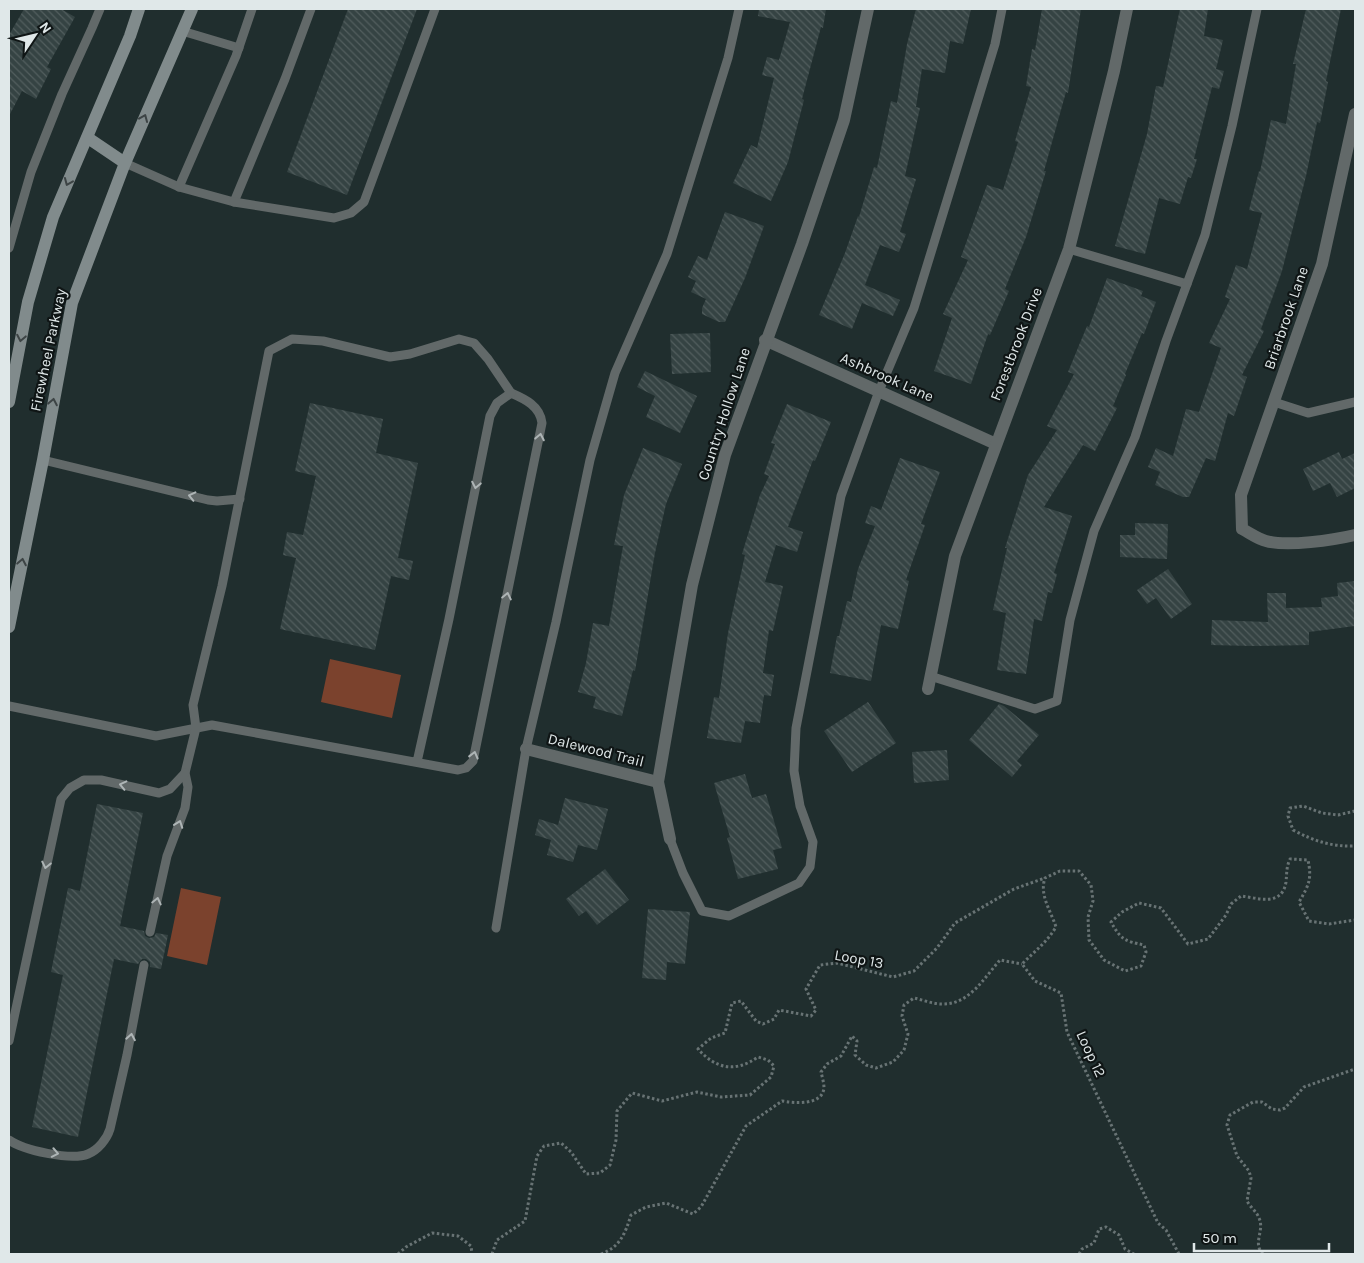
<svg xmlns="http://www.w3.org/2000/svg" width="1364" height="1263" font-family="Karla,sans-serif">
	<defs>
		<pattern id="building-back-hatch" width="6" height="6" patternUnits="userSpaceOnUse" patternTransform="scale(1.25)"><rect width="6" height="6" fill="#354343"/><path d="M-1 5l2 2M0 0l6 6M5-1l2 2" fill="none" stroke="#525e5e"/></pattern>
	</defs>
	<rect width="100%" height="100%" fill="#202e2e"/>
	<!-- park -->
	<g fill="#7b422d">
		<polygon points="330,659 401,675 392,718 321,702"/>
		<polygon points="181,888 221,897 207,965 167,956"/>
	</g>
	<!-- building -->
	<g fill="url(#building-back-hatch)">
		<polygon points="24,9 61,9 75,17 47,67 51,69 36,99 22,91 9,116 9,35"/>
		<polygon points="348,9 417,9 347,195 287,172"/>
		<polygon points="759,9 826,9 823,28 821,27 802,99 804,100 788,162 771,201 733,183 751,145 757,148 774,78 762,75 767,57 779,60 790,22 758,16"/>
		<polygon points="916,9 971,9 963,44 950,41 945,73 922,69 916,107 920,108 905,176 916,179 900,232 906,234 899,252 880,245 865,285 900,300 893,316 862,303 852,329 819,315 845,253 858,216 859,217 874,167 877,168 891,101 897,103 907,44"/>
		<polygon points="1042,9 1081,9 1068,93 1066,92 1044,171 1046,171 1026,237 1005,289 1009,291 990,335 988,334 971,384 934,371 952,318 943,314 968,260 961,257 987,185 1003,190 1018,142 1015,141 1031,87 1026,86 1032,49 1035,50"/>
		<polygon points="1180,9 1208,9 1204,36 1223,40 1216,69 1224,71 1219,89 1212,87 1194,159 1197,159 1191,178 1188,177 1180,204 1159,198 1145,254 1115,246 1147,134 1156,86 1163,87"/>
		<polygon points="1306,9 1341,9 1326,81 1328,82 1320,123 1317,122 1306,176 1282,271 1261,329 1264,331 1242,375 1247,377 1234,416 1228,413 1215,461 1206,458 1189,497 1183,497 1155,485 1160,472 1148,467 1156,448 1173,456 1186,409 1199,412 1221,348 1209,343 1230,299 1225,297 1236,265 1247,269 1262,213 1249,210 1259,171 1260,172 1271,120 1286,124 1296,64 1293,64"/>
		<polygon points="725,212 764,226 745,278 725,322 719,322 702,314 702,308 706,299 691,292 696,281 688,277 698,256 707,260"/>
		<polygon points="1107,278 1143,291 1141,296 1156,302 1144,334 1142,333 1125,374 1126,375 1113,406 1117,408 1095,451 1083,445 1044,507 1072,516 1054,573 1057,574 1052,593 1048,592 1042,621 1034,619 1026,674 997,670 1006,613 993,610 1007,548 1005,548 1028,475 1057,430 1047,426 1074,374 1068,372 1087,326 1089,327"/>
		<polygon points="710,333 711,372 672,374 670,334"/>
		<polygon points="645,371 697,396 680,433 646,417 655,396 637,387"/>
		<polygon points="310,403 383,419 376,453 418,463 398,558 413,561 409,580 391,576 375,650 280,629 296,558 283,555 287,532 303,535 316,476 295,471"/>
		<polygon points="787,404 831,422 815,461 813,460 788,527 803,532 797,552 776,545 765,582 783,586 773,631 769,630 763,673 774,675 771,696 764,695 760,723 745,721 741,743 707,738 714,697 719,698 728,633 745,555 742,554 760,495 769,476 764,474 775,444 771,443"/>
		<polygon points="643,448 682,464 666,504 655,553 635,671 633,670 622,716 593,708 596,697 578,692 586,663 593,623 609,626 623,546 614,545 624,495"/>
		<polygon points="1339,452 1342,459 1355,453 1355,488 1337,497 1330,483 1313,491 1303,469"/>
		<polygon points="900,458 940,472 921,524 925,525 906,580 909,581 898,629 881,625 871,681 830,673 837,636 839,636 847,601 851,602 858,569 875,526 865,523 871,506 881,510"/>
		<polygon points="1135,523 1168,524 1167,559 1120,557 1120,535 1135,535"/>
		<polygon points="1168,569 1192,604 1171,619 1156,598 1147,604 1137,590"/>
		<polygon points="1355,581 1355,626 1309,632 1309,645 1252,646 1211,645 1212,620 1268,622 1267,593 1286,593 1286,608 1322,607 1321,598 1338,596 1337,583"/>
		<polygon points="868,702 896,743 852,772 824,731"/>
		<polygon points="999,704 1004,706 1039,735 1017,761 1022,765 1012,777 969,740"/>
		<polygon points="947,750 949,780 914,783 912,752"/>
		<polygon points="745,774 752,798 766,794 782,848 773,850 778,869 738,879 727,838 730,837 714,783"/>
		<polygon points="565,798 608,809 597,850 578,845 573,862 547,855 551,840 535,835 539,819 558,825"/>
		<polygon points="97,804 143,813 120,926 144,931 145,936 149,938 154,937 156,933 168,935 161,969 150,967 150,962 146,959 142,959 138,964 114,959 78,1137 32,1127 63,975 51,972 68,888 80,891"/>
		<polygon points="605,869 629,900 597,925 586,911 579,916 566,899"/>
		<polygon points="648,909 690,912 685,964 667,962 666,980 642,978"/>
	</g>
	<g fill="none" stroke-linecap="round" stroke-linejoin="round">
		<!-- path -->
		<g stroke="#687374" stroke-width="3" stroke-dasharray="2.5 2.5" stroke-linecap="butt">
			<path d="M1355,811l-17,4 -16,-2 -19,-7 -13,2 -2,8 5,14c21,11 39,17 62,16"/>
			<polyline points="398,1254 406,1247 432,1233 458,1236 471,1246 472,1254"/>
			<path d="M492,1254l5,-14 28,-19 12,-65 7,-10 17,-3 10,9 15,22 14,-1 10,-8 6,-25 1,-29 15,-18 30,8 35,-9 24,5 29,-2 21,-18 3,-11 -6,-6 -10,-3c-23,16 -42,12 -60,-8l13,-11 14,-5 7,-30 9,-2 15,20 7,3 11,-5 5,-9 32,6 5,-6 -10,-21 14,-24 17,-2 56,14 21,-6 23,-23 18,-25 59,-34 31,-11"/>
			<path d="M601,1254c19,-7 24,-20 30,-39l15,-8 20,-4 27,11 8,-7 45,-81 36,-25c12,2 40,5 42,-13 0,-5 -2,-12 -3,-16l6,-8 14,-8 11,-20 5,5 -2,14 11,10 10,3 17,-6 11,-12 4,-16 -6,-18 2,-11 10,-7c9,2 19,6 28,6 27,1 42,-26 58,-44l22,4"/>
			<polyline points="1079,1254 1082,1249 1094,1243 1099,1229 1106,1227 1119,1235 1125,1249 1134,1254"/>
			<path d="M1179,1254l-13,-24 -8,-7 -91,-191 -6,-39 -26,-12 -13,-17c13,-13 25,-22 34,-37 -5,-16 -17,-32 -11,-49l15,-7h19l12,14 2,16 -5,16 1,23 15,20 21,11 16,-5 5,-14 -2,-7c-19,-4 -23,-5 -33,-23l11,-10 17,-9 22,5 27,36 20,-5 18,-24 5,-11 10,-8c17,2 41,11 45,-14 1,-9 0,-14 4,-23l18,1c4,19 1,25 -9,42l10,19 20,3 26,-4"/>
			<path d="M1263,1254c-11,-11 2,-23 -4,-36 -2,-6 -9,-11 -12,-17l4,-23 -2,-7 -12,-15 -10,-31 3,-10 23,-13h9l10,7 8,1 5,-2 19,-21 51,-18"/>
		</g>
		<!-- service -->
		<g stroke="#626969" stroke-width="9">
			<polyline points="182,31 239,48"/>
			<polyline points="125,163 179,187 234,202 285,79 311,9"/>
			<polyline points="179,187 236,56 252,9"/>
			<polyline points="234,202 334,218 351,213 364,202 435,9"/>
			<polyline points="9,248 31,172 62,94 92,28 100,9"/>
			<polyline points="1069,249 1187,284"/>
			<polyline points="1274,402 1308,413 1355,402"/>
			<polyline points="43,460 208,500 217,501 240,499"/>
			<polyline points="930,676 1035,709 1057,701 1070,620 1094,531 1135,437 1166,341 1205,235 1232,126 1257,9"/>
			<path d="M9,706l147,30 56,-11 246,45 8,-2 7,-7 69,-338c-2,-17 -17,-24 -31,-30l-14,10 -7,13 -41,203 -32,143"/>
			<polyline points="670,839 683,873 702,911 729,916 799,883 810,867 813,842 800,806 794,771 796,728 841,496 879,391 914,308 995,44 1002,9"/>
			<polyline points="496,928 526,749 556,622 590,460 615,373 667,254 728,58 739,9"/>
			<polyline points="150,932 167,856 185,808 188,787 185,773 196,728 193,705 222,586 269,351 292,339 323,341 390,357 410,354 459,339 474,343 488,359 511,393"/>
			<polyline points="9,1041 61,799 70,788 84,780 101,780 159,793 170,789 185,773"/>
			<path d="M9,1140c14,10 62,21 79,14 10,-4 19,-15 22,-25l17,-74 17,-90"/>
		</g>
		<!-- minor -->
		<g stroke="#626969" stroke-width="12">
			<path d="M1355,114l-33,150 -81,231 1,34c8,4 16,10 24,12 21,6 68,-1 89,-6"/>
			<polyline points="765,340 996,444"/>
			<polyline points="928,689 955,556 1069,249 1114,71 1127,9"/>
			<polyline points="526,749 658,782"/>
			<polyline points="670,839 658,782 692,585 725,455 802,244 844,120 868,9"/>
		</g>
		<!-- secondary -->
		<g stroke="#818b8c" stroke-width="12">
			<polyline points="88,138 125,163"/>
			<polyline points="9,402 28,302 53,217 130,36 139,9"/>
			<polyline points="9,627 43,460 72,303 125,163 192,9"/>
		</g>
	</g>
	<!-- one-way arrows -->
	<defs><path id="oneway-chevron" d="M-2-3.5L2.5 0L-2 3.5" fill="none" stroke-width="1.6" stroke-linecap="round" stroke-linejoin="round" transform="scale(1.25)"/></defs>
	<g stroke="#3d4445">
		<use href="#oneway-chevron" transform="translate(144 118) rotate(-67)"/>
		<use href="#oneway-chevron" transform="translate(68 182) rotate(113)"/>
		<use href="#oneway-chevron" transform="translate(21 338) rotate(101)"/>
		<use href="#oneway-chevron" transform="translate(53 402) rotate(-79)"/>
		<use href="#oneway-chevron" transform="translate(22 562) rotate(-79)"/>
	</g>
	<g stroke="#aeb5b6">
		<use href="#oneway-chevron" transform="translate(540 437) rotate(-79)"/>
		<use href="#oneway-chevron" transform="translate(476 485) rotate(101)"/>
		<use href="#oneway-chevron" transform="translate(192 496) rotate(-167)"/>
		<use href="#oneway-chevron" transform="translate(507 596) rotate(-78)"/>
		<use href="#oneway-chevron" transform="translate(474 755) rotate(-76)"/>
		<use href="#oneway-chevron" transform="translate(123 785) rotate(-167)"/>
		<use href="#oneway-chevron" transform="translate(179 824) rotate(-70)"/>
		<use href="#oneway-chevron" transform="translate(46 865) rotate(102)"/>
		<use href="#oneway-chevron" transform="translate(157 901) rotate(-77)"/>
		<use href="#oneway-chevron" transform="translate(131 1037) rotate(-80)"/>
		<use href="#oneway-chevron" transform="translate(55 1153) rotate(11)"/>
	</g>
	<g text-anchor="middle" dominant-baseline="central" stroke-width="4.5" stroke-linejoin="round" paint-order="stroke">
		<!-- street labels -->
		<g font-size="15" fill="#e0e8e9" stroke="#0f1515">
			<text transform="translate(1286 318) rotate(-71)">Briarbrook Lane</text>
			<text transform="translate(1016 344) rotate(-69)">Forestbrook Drive</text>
			<text transform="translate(48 350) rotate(-78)">Firewheel Parkway</text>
			<text transform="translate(887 377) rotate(24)">Ashbrook Lane</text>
			<text transform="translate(724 414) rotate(-72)">Country Hollow Lane</text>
			<text transform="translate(596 750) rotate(14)">Dalewood Trail</text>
			<text transform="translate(859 959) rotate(10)">Loop 13</text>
			<text transform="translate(1091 1054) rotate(65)">Loop 12</text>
		</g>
	</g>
	<!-- border -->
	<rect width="1364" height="1263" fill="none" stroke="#e0e8e9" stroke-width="20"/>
	<!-- north arrow -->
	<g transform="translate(35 35) rotate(55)" stroke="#0f1515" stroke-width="4" paint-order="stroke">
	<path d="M0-4L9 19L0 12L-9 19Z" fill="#e0e8e9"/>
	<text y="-8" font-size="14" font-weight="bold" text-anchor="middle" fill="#e0e8e9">N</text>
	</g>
	<!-- scale -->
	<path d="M1194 1243v8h135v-8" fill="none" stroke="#e0e8e9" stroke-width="2.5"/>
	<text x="1202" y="1243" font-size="15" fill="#e0e8e9" stroke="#0f1515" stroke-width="4" paint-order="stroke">50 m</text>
</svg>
